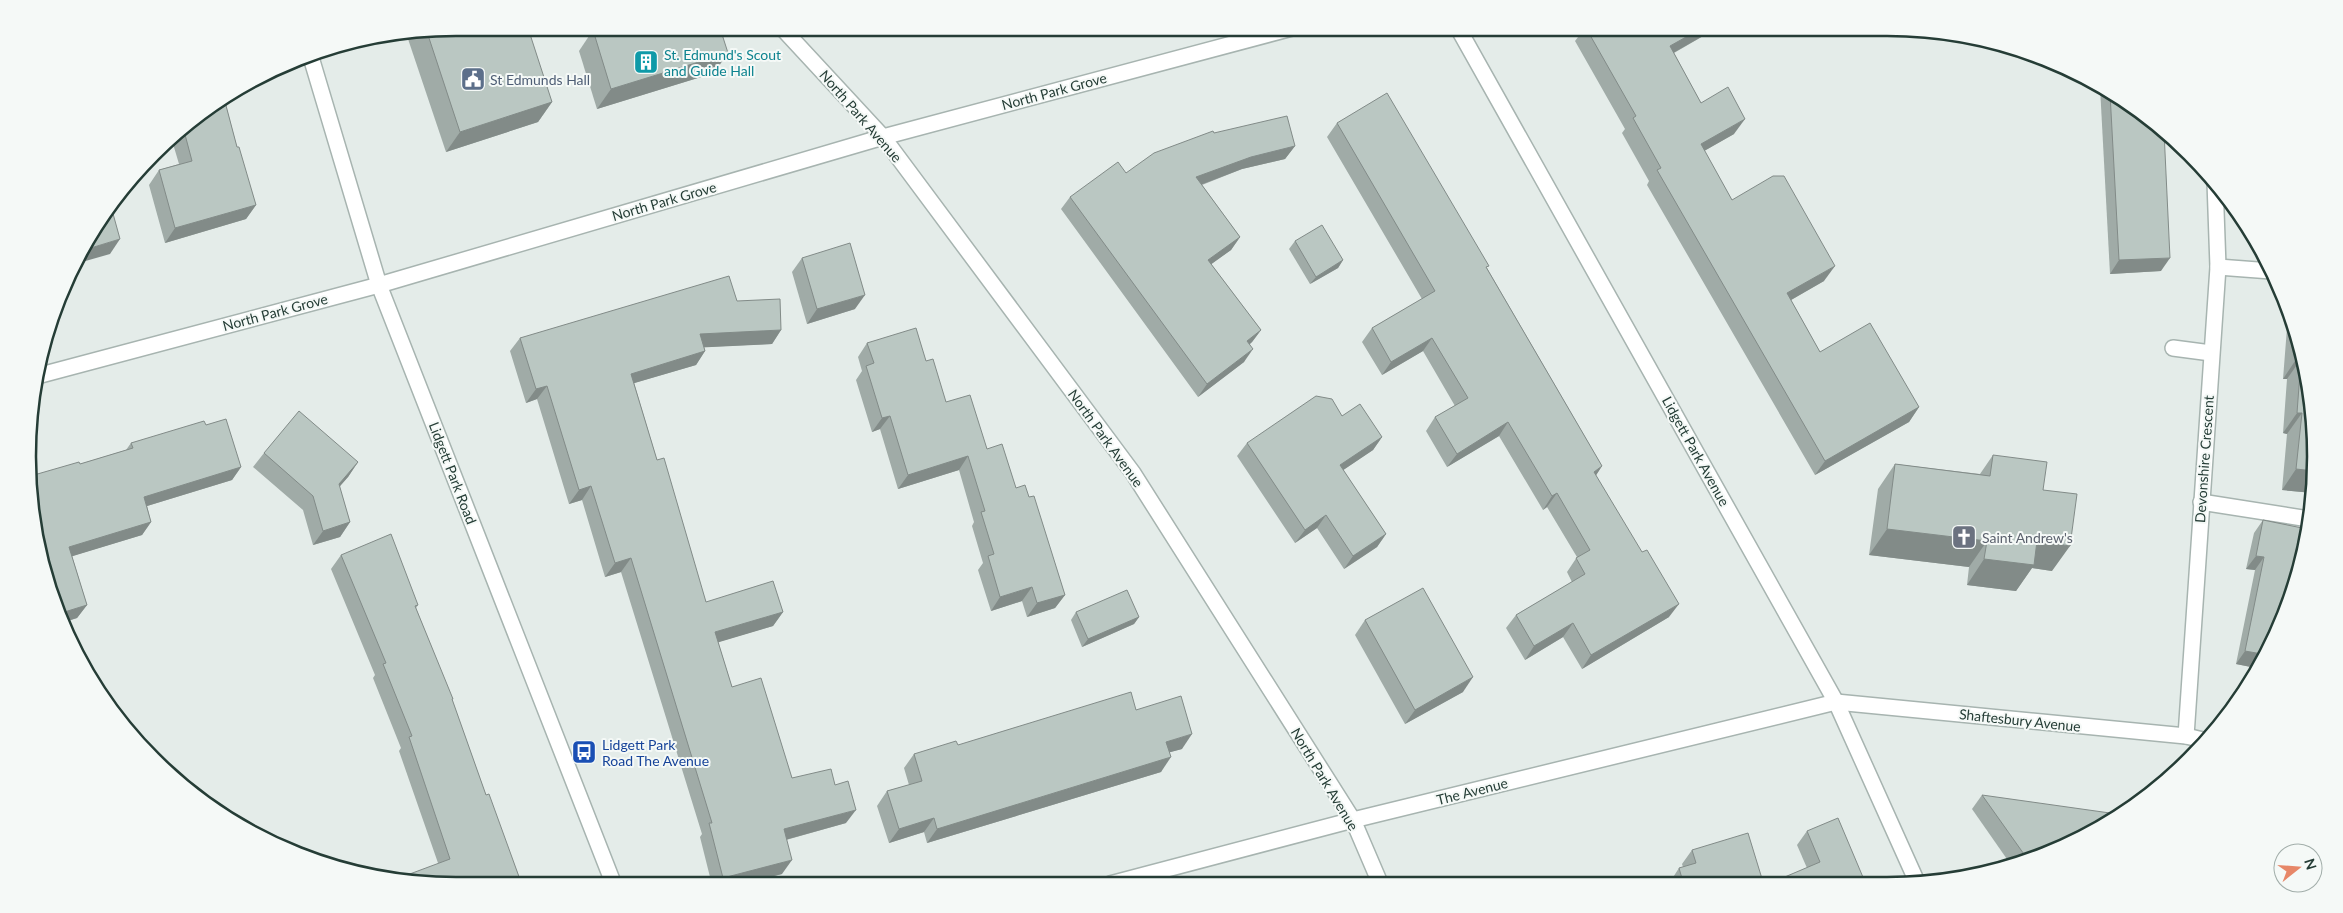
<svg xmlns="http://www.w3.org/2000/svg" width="2343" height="913" font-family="Lato,sans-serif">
	<rect width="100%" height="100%" fill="#e4ece9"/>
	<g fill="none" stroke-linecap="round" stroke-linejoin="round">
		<defs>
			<g id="minor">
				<polyline points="782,28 883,137 1133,473 1353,820 1380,883"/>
				<polyline points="1458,28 1836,702 1917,882"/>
				<polyline points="310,54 379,285 614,885"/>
				<polyline points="2218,267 2271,271"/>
				<polyline points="2173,348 2211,353"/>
				<polyline points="37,376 379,285 883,137 1292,28"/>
				<polyline points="2201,502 2309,519"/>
				<polyline points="2186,736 2218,267 2215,182"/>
				<polyline points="1110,884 1353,820 1836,702 2186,736 2203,740"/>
			</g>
		</defs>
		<!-- minor casing -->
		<use href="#minor" stroke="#a7b4b0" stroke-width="18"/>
		<!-- minor -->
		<use href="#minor" stroke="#fff" stroke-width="15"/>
	</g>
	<!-- wall -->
	<g fill="#a0aba7">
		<polygon points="456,28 552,102 538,122 446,152 407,36"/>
		<polygon points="896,28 910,28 897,32"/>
		<polygon points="913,28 932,28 915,33"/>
		<polygon points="1585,28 1717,28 1674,53 1701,103 1734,134 1704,151 1732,200 1824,281 1791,300 1820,352 1919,407 1909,422 1815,475 1647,185 1649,181 1622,133 1625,129 1575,41"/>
		<polygon points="593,30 714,73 597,109 579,51"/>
		<polygon points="2100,87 2148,116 2161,271 2110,274"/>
		<polygon points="224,98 237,147 256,205 246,219 165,243 149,185 159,170 179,164 171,137 174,134"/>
		<polygon points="1337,123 1487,268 1602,466 1596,475 1669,617 1582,669 1563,637 1525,660 1506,628 1516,615 1572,582 1567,572 1577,557 1547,507 1543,510 1499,436 1447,467 1426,431 1435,417 1455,406 1423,351 1382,375 1362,342 1372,328 1422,299 1327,137"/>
		<polygon points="1214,133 1295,146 1285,159 1242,169 1202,185 1240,237 1231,250 1211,264 1261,330 1252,342 1250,344 1244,362 1198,397 1061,209 1070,197 1126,173"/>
		<polygon points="1295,241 1343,260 1338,268 1310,284 1289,249"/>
		<polygon points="802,258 855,309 807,324 792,272"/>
		<polygon points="737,301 781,330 772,344 704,347 705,351 696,365 634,383 657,460 706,602 783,612 773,626 718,642 732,687 792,778 846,823 786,840 782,874 739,885 712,885 700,837 702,834 621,572 605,577 582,500 569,504 537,399 526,403 510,351 520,338"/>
		<polygon points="2293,320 2312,401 2315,485 2313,493 2282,490 2287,434 2283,433 2287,379 2283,379 2287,328"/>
		<polygon points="867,343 926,361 946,402 987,449 1016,488 1029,497 1065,595 1055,608 1027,617 1022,601 991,611 978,570 983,563 972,526 974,522 959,470 898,489 880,429 872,432 856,380 862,371 858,357"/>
		<polygon points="1342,416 1382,437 1373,450 1343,470 1386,534 1377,547 1344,569 1317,528 1295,543 1237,456 1247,443"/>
		<polygon points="206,425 241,467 232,480 147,506 151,522 142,535 72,556 87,605 77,618 61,623 60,620 80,464 126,450 131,443"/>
		<polygon points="264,453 358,462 348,477 339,486 350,522 340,537 313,545 303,510 253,467"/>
		<polygon points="1993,455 2043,490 2052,571 2032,568 2016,591 1967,585 1969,567 1869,555 1878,489 1895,464 1980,474"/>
		<polygon points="2263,520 2307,529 2256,668 2236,664 2255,570 2246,569 2254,533"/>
		<polygon points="341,555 418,605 416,608 452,700 486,795 521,881 438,863 399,751 401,748 373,678 375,675 331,569"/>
		<polygon points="1076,612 1139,617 1134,624 1082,647 1071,620"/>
		<polygon points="1365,620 1463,692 1405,724 1355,635"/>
		<polygon points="1136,710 1182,749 1170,752 1161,772 927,843 924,832 889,843 877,806 887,791 909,785 904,768 914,754"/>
		<polygon points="1982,795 2076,841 2009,862 1972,809"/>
		<polygon points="1807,831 1865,882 1807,868 1797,845"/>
		<polygon points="1692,850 1763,882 1670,882 1679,868 1683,867 1682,864"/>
	</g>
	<!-- shaded-wall -->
	<g fill="#828b88">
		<polygon points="900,28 910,28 897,32"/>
		<polygon points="919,28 932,28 915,33"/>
		<polygon points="1702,28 1717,28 1659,61 1670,46"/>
		<polygon points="728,53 714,73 597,109 611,89"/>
		<polygon points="552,102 538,122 446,152 460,132"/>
		<polygon points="1745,119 1734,134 1690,159 1701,144"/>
		<polygon points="1295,146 1285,159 1242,169 1187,190 1196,177 1251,157"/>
		<polygon points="256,205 246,219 165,243 175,228"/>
		<polygon points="1240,237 1231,250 1199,273 1208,260"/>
		<polygon points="120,239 110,254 75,264 81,251"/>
		<polygon points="2170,258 2161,271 2110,274 2119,260"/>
		<polygon points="1343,260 1338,268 1310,284 1316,277"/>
		<polygon points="1835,266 1824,281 1777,308 1787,293"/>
		<polygon points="865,295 855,309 807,324 817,309"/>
		<polygon points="781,330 772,344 691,348 700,334"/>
		<polygon points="1261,330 1252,342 1238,354 1247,341"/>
		<polygon points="1432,338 1423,351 1382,375 1391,362"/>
		<polygon points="1253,349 1244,362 1198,397 1207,384"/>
		<polygon points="705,351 696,365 621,387 631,374"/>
		<polygon points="2297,358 2301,359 2287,379 2283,379"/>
		<polygon points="547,386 537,399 526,403 536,389"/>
		<polygon points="1919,407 1909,422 1815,475 1825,461"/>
		<polygon points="2297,413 2302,413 2287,434 2283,433"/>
		<polygon points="890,416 880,429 872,432 882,418"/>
		<polygon points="1508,422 1499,436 1447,467 1457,454"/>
		<polygon points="1382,437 1373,450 1330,479 1340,465"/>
		<polygon points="968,456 959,470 898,489 908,475"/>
		<polygon points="358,462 348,477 329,499 339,484"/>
		<polygon points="1602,466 1593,480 1594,472"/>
		<polygon points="241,467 232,480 134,510 144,497"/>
		<polygon points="2296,469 2314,471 2315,485 2313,493 2282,490"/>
		<polygon points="591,486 582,500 569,504 579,490"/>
		<polygon points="1557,493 1547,507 1543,510 1552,496"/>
		<polygon points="1326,515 1317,528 1295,543 1305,530"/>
		<polygon points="151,522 142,535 60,560 69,547"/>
		<polygon points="350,522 340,537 313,545 323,531"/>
		<polygon points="1887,529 1987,541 1969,567 1869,555"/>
		<polygon points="1386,534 1377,547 1344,569 1353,556"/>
		<polygon points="2037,541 2070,546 2052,571 2032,568 2016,591 1967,585 1984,559"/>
		<polygon points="2256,556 2264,557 2255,570 2246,569"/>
		<polygon points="631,558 621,572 605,577 615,563"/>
		<polygon points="1032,587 1022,601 991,611 1000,597"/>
		<polygon points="1065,595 1055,608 1027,617 1037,603"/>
		<polygon points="1679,604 1669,617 1582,669 1591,655"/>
		<polygon points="87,605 77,618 61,623 58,614"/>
		<polygon points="783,612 773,626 706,646 715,632"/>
		<polygon points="1139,617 1134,624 1082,647 1088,639"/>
		<polygon points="1573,623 1563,637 1525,660 1534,646"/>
		<polygon points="2245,651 2262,654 2256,668 2236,664"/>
		<polygon points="1473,677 1463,692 1405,724 1415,710"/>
		<polygon points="1192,734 1182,749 1156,756 1166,742"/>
		<polygon points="1171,757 1161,772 927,843 937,829"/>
		<polygon points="856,810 846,823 774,843 784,829"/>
		<polygon points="934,818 924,832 889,843 899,829"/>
		<polygon points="792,860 782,874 739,885 718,885 723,878"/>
	</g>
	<!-- building -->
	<g fill="#bac7c2" stroke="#828b88">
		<polygon points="456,28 528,28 552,102 460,132 427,32"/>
		<polygon points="602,28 720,28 728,53 611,89 593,30"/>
		<polygon points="1586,28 1702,28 1670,46 1701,103 1728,87 1745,119 1701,144 1732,200 1773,176 1784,176 1835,266 1787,293 1820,352 1870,323 1919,407 1825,461 1657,170 1661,168 1633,118 1636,116"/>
		<polygon points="1387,93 1489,266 1486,267 1602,466 1594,472 1642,552 1647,550 1679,604 1591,655 1573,623 1534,646 1516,615 1585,574 1576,558 1590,550 1557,493 1552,496 1508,422 1457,454 1435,417 1468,398 1432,338 1391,362 1372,328 1435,291 1337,123"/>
		<polygon points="2110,93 2148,116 2164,131 2170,258 2119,260"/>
		<polygon points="224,98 237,147 239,147 256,205 175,228 159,170 192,161 183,127"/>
		<polygon points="1287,116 1295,146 1251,157 1196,177 1240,237 1208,260 1261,330 1247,341 1253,349 1207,384 1070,197 1118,162 1126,173 1154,153 1213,131 1214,133"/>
		<polygon points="112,210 120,239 81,251 85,242"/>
		<polygon points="1322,225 1343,260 1316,277 1295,241"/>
		<polygon points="850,243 865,295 817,309 802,258"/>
		<polygon points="729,276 737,301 780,299 781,330 700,334 705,351 631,374 657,460 664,458 706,602 773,581 783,612 715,632 732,687 761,678 792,778 831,769 835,785 848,781 856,810 784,829 792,860 723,878 709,823 712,823 631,558 615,563 591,486 579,490 547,386 536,389 520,338"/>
		<polygon points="916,328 926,361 933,359 946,402 970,395 987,449 1002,444 1016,488 1025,485 1029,497 1034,496 1065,595 1037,603 1032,587 1000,597 988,556 994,554 981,512 985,511 968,456 908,475 890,416 882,418 866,366 874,363 867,343"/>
		<polygon points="2299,343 2312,401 2314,471 2296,469 2302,413 2297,413 2301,359 2297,358"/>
		<polygon points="1316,396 1332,399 1342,416 1360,404 1382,437 1340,465 1386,534 1353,556 1326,515 1305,530 1247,443"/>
		<polygon points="299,411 358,462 339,484 350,522 323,531 313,496 264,453"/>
		<polygon points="226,419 241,467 144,497 151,522 69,547 87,605 58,614 36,540 34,475 79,462 80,464 133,448 131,443 204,421 206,425"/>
		<polygon points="1993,455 2047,462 2043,490 2077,494 2070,546 2037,541 2034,565 1984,559 1987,541 1887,529 1895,464 1990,476"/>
		<polygon points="2263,520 2307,529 2301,568 2262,654 2245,651 2264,557 2256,556"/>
		<polygon points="391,534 418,605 415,606 453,699 452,699 486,795 489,794 522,885 456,886 399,878 450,859 409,737 412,736 383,664 386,663 341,555"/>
		<polygon points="1423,588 1473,677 1415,710 1365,620"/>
		<polygon points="1127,590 1139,617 1088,639 1076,612"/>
		<polygon points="1131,692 1136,710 1181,696 1192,734 1166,742 1171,757 937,829 934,818 899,829 887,791 922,781 914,754 956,741 958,745"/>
		<polygon points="1982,795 2117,814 2076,841 2026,857"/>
		<polygon points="1838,818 1865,882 1773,882 1820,862 1807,831"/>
		<polygon points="1748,833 1763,882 1683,882 1679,868 1696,863 1692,850"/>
	</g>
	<!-- icons -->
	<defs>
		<symbol id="building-square" viewBox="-11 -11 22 22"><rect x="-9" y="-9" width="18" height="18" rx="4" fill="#0f9aa8" stroke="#f5f9f7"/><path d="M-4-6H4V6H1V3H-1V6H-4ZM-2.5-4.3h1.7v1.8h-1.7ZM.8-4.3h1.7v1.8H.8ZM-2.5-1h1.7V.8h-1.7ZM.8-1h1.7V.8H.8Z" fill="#fff"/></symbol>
		<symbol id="civic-square" viewBox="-11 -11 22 22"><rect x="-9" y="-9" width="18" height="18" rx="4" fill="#5c6f8a" stroke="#f5f9f7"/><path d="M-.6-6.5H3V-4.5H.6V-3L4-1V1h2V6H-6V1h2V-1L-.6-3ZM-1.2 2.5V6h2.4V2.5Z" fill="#fff"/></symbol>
		<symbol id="church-square" viewBox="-11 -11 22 22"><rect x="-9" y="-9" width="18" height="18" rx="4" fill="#6b7280" stroke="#f5f9f7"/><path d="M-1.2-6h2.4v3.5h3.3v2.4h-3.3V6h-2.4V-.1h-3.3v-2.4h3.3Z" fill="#fff"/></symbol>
		<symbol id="bus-square" viewBox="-11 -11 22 22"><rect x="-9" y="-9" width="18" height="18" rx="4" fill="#1a4fb4" stroke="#f5f9f7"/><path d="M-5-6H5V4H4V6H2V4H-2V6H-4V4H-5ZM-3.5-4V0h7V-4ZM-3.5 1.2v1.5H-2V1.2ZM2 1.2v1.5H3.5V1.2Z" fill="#fff"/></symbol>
	</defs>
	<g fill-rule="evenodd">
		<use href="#building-square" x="632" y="48" width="28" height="28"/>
		<use href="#civic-square" x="459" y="65" width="28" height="28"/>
		<use href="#church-square" x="1950" y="523" width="28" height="28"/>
		<use href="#bus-square" x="570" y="738" width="28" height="28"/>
	</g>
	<g text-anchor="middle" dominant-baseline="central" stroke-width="4" stroke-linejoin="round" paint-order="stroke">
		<!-- culture labels -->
		<g font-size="14" fill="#0d838f" stroke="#f5f9f7" text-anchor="start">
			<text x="664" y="54">St. Edmund's Scout<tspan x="664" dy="16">and Guide Hall</tspan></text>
		</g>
		<!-- service labels -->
		<g font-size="14" fill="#4e5e75" stroke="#f5f9f7" text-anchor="start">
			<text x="490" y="79">St Edmunds Hall</text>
		</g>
		<!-- street labels -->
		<g font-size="14" fill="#253d36" stroke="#f5f9f7">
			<text transform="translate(1054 91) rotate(-15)">North Park Grove</text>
			<text transform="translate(861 116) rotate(49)">North Park Avenue</text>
			<text transform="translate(664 201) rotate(-16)">North Park Grove</text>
			<text transform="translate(275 312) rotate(-15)">North Park Grove</text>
			<text transform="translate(1106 438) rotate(54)">North Park Avenue</text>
			<text transform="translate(1696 451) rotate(61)">Lidgett Park Avenue</text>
			<text transform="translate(2204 459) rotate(-86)">Devonshire Crescent</text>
			<text transform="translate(453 473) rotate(69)">Lidgett Park Road</text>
			<text transform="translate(2020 720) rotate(6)">Shaftesbury Avenue</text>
			<text transform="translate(1325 779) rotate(59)">North Park Avenue</text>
			<text transform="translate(1472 791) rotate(-14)">The Avenue</text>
		</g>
		<!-- worship labels -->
		<g font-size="14" fill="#5b616d" stroke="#f5f9f7" text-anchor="start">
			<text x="1982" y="537">Saint Andrew's</text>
		</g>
		<!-- transit labels -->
		<g font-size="14" fill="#164399" stroke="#f5f9f7" text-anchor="start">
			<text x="602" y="744">Lidgett Park<tspan x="602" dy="16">Road The Avenue</tspan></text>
		</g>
	</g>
	<!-- crop -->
	<path d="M0 0H2343V913H0ZM456 36H1887A420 420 0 0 1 2307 456V457A420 420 0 0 1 1887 877H456A420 420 0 0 1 36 457V456A420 420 0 0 1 456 36Z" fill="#f5f9f7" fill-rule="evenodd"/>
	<path fill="none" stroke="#253d36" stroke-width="2.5" d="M456 36H1887A420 420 0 0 1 2307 456V457A420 420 0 0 1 1887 877H456A420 420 0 0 1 36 457V456A420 420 0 0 1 456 36Z"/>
	<!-- north arrow -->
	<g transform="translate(2298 868) rotate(73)"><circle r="24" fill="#f5f9f7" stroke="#a2aeaa"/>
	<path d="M0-4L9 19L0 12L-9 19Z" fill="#e78768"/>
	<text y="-8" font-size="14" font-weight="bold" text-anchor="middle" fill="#253d36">N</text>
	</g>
</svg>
